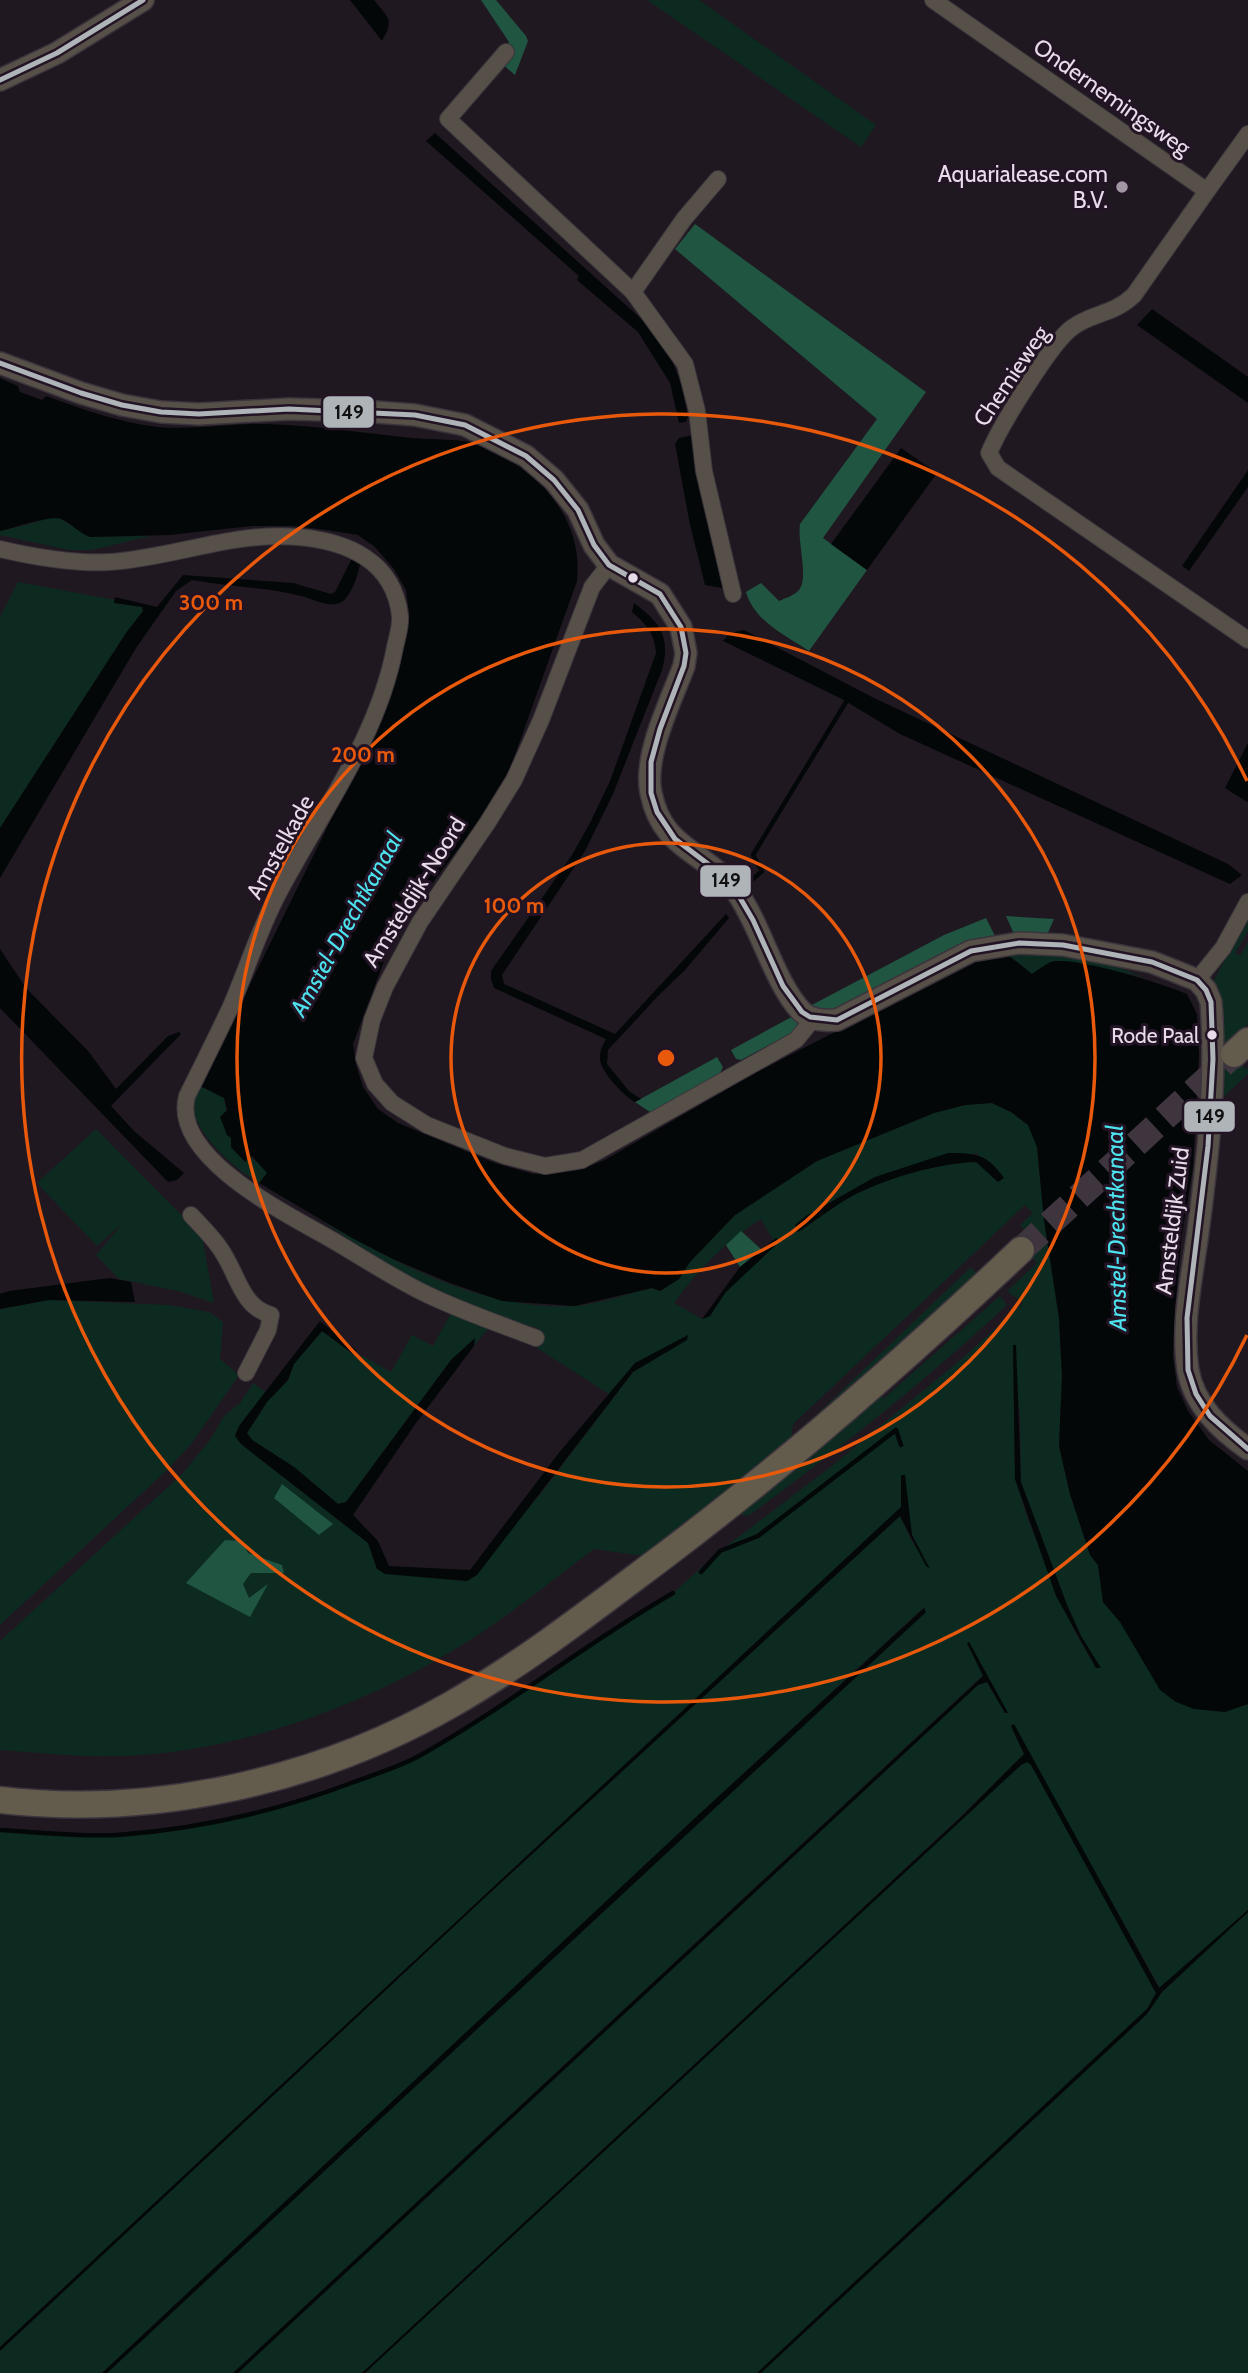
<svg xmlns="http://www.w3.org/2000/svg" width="1248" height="2373" font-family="Cabin,sans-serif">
	<rect width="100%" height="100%" fill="#201821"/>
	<!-- green -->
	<g fill="#0c2a20" fill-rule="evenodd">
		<polygon points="647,0 699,0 876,125 861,147"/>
		<polygon points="46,518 59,518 90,537 151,536 92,550 69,550 0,535 0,531 34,523"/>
		<polygon points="18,582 115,600 114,603 142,607 143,611 126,633 0,828 0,617"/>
		<polygon points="1248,917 1248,931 1235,953 1240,956 1248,942 1248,1024 1225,1046 1245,1069 1248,1068 1248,1074 1217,1103 1213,982"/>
		<polygon points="1003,951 1089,955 1147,979 1131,974 1053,961 1032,974"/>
		<path d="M200,1086l24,12 7,40 37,35 -9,10c-32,-20 -59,-45 -70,-82z"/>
		<path d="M992,1103l19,9 17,13 9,21 7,74 15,98 3,58 -3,70 11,48 20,60 8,11 5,37 17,20 125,84 3,-2v206l-88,78 -147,-264 -2,2 13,28 -65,64 -597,555h-124l740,-688 9,-3 18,31h3l-39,-71 -2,1 16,32 -750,698h-126l819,-761 -3,-4 -228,210 -593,555h-102v-22l479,-448 421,-387 11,24 17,25 -16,-30 -11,-60v32l-901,840v-517l115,5 98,-12 56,-13 51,-15 95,-37 69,-40 143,-99 46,-26 47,-42 113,-86 131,-108 59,-54 -16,-12 30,-28 -17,-21 9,-8 -9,-9 13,-12 -8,-8 -232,219 -2,18 -147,114 -50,-7c-46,34 -92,73 -142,102 -97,58 -221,103 -336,105 -38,1 -77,-3 -116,-6v-109l182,-167 28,-34 14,-24 16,-13 13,-20 13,9 -27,34 -4,9 6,9 127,99 9,26 90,12 76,-90 90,-119 54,-32 -52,23 -26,31 -86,-55 17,-10 -87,-28 -84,-48 -50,-34c77,44 164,92 255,87 25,-2 53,-12 78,-18l8,3 19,-12 11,-17 45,-47 82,-54 117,-48 31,-8zM977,1153l21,29 -22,-20c-39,1 -88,16 -122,33 -19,10 -38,25 -56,37l77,-55zM761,1219l12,21 3,-2 -51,55 -15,23 -8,3 -28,-16c23,-32 53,-63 87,-84zM1013,1345l7,74 1,63 46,123 14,31 19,32h-4l-21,-36 -47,-112 -13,-41z"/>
		<polygon points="96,1129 202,1236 214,1303 178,1291 119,1279 96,1255 123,1223 97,1246 37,1183"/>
		<polygon points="971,1267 977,1274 864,1375 814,1426 810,1421"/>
		<path d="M1000,1296l7,9c-81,75 -167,144 -256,209l-4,2 -6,-2v-4l140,-115 3,3z"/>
		<polygon points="49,1300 168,1305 209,1312 223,1322 220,1359 239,1375 192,1443 168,1469 0,1625 0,1309"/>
		<polygon points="453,1310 491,1325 474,1346 475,1339 451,1360 346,1502 338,1504 294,1467 252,1440 247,1433 267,1402 288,1380 294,1364 322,1331 357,1357 363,1356 391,1372 412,1335 433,1346"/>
		<polygon points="1027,1762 1031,1764 1156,1993 1147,2009 757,2373 365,2373 955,1825 1021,1765"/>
		<polygon points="1248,1912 1248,2373 761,2373 1147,2014 1162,1992"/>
	</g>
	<!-- forest -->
	<g fill="#1f5541">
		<polygon points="481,0 496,0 526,36 528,41 515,75 501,63 509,42"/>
		<path d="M695,224l231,168 -103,146 44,32 -58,81c-24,-16 -54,-29 -63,-59l15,-9 18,18c6,-3 15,-5 20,-11 10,-12 -2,-49 1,-66l77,-105 -202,-170z"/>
		<polygon points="1006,916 1054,919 1047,935 1014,934"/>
		<polygon points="986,918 995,936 982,938 956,948 833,1014 810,1006 944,935"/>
		<polygon points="795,1015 802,1021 793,1032 741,1060 736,1059 731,1050"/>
		<polygon points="717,1057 723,1067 719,1075 650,1112 635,1102"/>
		<polygon points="741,1231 762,1250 740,1267 726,1245"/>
		<polygon points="282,1484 333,1524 319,1535 274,1498"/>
		<polygon points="225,1540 242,1541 248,1553 282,1565 284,1573 251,1573 243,1584 249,1598 268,1584 250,1617 186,1583"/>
	</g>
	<!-- water -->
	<g fill="#030708">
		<path d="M350,0h24c14,18 21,19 8,41z"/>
		<polygon points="435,133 648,325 671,358 682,386 688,417 686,422 679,423 670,383 638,332 577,280 579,276 426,141"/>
		<polygon points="1152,309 1248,377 1248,403 1137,325"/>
		<path d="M0,378l18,8 2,6 22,8 4,-4c36,13 74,27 112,31 36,3 70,-3 106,-3 49,1 99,9 148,14 19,2 50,0 68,7 56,22 104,72 97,136l-67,188 -33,55 -59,78 -31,51 -34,91 3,21 7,22 15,22 20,14 94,39 41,12 46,-4 26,-10 150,-87 214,-110 34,-12 29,23c6,-4 12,-9 19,-12 20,-7 114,22 136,32l10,20 2,42 -6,112 -11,66 -7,74 -2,48 4,31 11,24 21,29 39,31v233l-23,8 -31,-3 -18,-7 -16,-12 -40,-68 -17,-20 -5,-37 -8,-10 -20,-61 -11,-48 3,-70 -3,-58 -15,-98 -7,-73 -9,-22 -17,-13 -19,-9 -27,2 -31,8 -117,48 -82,54 -45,47 -11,17 -19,12 -8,-3 -77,18 -73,-5 -52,-18 -57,-24 -39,-20 -95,-56 8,-10 -15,-17 -7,6 -14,-15v-9l-4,-3 -7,-18 7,-7 -3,-12 -24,-12 177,-360 27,-89 5,-25 -3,-22 -12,-21 -19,-22 -17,-12 -31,-5 -34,-4h-41l-83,9 -79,2c-11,-4 -18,-13 -29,-18 -11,-4 -47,9 -61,12z"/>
		<polygon points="693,435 727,589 705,585 690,525 675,444 679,438"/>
		<polygon points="901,448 937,473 867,570 831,544"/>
		<polygon points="1248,470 1248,487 1189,571 1182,566"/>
		<path d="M356,558l4,5c-1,11 -9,33 -18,39 -11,6 -26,-1 -37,-5 -36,-10 -76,-10 -113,-17l-16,11 -40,57 -136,230v-50l126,-195 17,-22 -1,-4 -28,-4 1,-6 42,10 26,-32 110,8 38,11 4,-2 16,-32z"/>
		<path d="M634,603c26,19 37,34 28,67l-49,124 -28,57 -83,124 2,9 111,50 111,-120 3,4 -44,52 -26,25 -51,55 -1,14 22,27 12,8 -6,3c-11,-6 -33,-29 -35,-42 -1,-8 3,-15 6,-21l-112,-51 -3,-9v-8l81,-116 18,-32 20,-42 46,-128c-1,-19 -10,-29 -24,-41z"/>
		<polygon points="744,630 874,698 1228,864 1242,875 1230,884 900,734 842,699 723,641 730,633"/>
		<polygon points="1248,743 1248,800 1247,802 1225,788"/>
		<polygon points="0,949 26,988 89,1052 116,1089 168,1036 179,1032 181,1034 111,1106 134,1131 184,1173 177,1180 168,1182 0,1008"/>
		<path d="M948,1153c28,0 39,1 56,25l-6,4 -22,-20c-38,1 -88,16 -122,33 -19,10 -37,25 -56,37l-3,-7 11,-9 69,-39z"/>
		<polygon points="776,1238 779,1242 725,1293 710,1316 702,1319 740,1267"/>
		<polygon points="110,1278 131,1282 135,1302 49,1300 0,1309 0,1294 9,1291"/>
		<polygon points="320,1321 356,1350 357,1357 322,1331 294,1364 288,1380 267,1402 247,1433 252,1440 294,1467 338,1504 346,1502 451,1360 475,1338 474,1346 416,1423 353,1515 378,1541 389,1566 470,1570 558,1454 635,1363 688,1335 687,1340 633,1372 477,1575 467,1581 385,1574 377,1569 368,1543 241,1444 235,1436 239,1426"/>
		<polygon points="1013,1345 1016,1345 1021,1482 1067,1605 1081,1636 1101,1668 1096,1668 1056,1596 1015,1479"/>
		<polygon points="901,1475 905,1475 912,1535 930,1569 926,1566 900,1516 479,1903 0,2351 0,2347 901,1507"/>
		<polygon points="924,1608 926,1612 107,2373 102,2373 695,1818"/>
		<polygon points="969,1642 1008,1713 1005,1713 987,1682 978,1685 238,2373 233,2373 983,1676 967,1643"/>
		<polygon points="1014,1724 1159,1988 1248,1910 1248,1912 1162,1992 1147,2014 761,2373 757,2373 1147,2009 1156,1993 1031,1765 1027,1762 1021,1765 365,2373 362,2373 960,1818 1024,1754 1011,1726"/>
	</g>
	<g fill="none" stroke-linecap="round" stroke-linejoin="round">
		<!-- stream -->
		<g stroke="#030708" stroke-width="4.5">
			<polyline points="753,879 762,871 753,855 846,702"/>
			<polyline points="701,1572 720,1551 758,1536 896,1430 901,1445"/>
			<path d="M0,1830c35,2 82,7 117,5 82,-6 161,-24 237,-53 21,-8 45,-15 65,-26 88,-49 167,-113 254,-163"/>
		</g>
		<!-- primary-tunnel -->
		<polyline stroke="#3e353f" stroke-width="26" stroke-dasharray="26 13" stroke-linecap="butt" points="1021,1250 1234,1054"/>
		<defs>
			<g id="minor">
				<polyline points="933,0 1207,191 1248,134"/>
				<polyline points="506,52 448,119 633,292 685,364 697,411 704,471 733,594"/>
				<path d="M1207,191l-73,104c-21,20 -40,17 -61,32 -21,14 -74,101 -84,126l9,15 250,172"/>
				<polyline points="633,292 684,219 718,179"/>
				<path d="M0,549c34,8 74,15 110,13 63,-4 124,-31 188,-25 49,4 96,24 102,79 1,10 -3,22 -5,31 -17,91 -75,167 -117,247 -19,36 -31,75 -47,112 -14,30 -29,60 -44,90 -17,62 104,120 147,145 29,17 58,36 88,51 36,18 75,31 114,46"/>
				<polyline points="609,565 592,587 541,720 514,780 488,822 420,922 385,987 372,1020 364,1058 375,1084 392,1103 427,1125 505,1156 545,1166 582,1160 796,1040 813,1019"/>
				<polyline points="1197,980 1223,948 1248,902"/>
				<path d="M191,1215c11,12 24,24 32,38 15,23 19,54 48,62l-3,15 -22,43"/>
			</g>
			<g id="tertiary">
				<polyline points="0,80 57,53 143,0"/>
				<path d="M0,363l81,30 41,12 39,7 38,2 90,-5 74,2 52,4 50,10 61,31 28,24 24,30 16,35 15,20 51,29 21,33 5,26 -2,13c-13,35 -41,90 -33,127 11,57 55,58 85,98 25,34 38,92 66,121 10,9 23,9 35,8l134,-69 48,-8 44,2 89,17 45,18 9,10 5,12c6,76 -3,154 -13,230 -6,45 -17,93 -10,138 6,35 33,60 60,79"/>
			</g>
			<g id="primary">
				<polyline points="1234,1054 1248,1041"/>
				<path d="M0,1800c154,18 318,-19 452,-96 75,-43 144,-97 212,-148 126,-95 243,-198 357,-306"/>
			</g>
		</defs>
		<!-- minor casing -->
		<use href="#minor" stroke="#3b343c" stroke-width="18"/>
		<!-- tertiary casing -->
		<use href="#tertiary" stroke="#3b343c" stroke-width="24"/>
		<!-- primary casing -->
		<use href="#primary" stroke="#3b343c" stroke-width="29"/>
		<!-- minor -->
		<use href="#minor" stroke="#575048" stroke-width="16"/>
		<!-- tertiary -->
		<use href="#tertiary" stroke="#575048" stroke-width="21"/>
		<!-- primary -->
		<use href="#primary" stroke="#635b4c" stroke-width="26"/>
		<defs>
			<g id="bus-1">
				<polyline points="0,80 57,53 143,0"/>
				<polyline points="0,363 81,393 122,405 161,412 199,414 289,409 415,415 465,425 526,456 554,480 578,510 594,545 609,565 660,594 681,627 686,653 684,666 660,729 651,762 651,793 657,812 675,839 712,867 736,891 753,920 783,986 802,1012 810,1017 837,1020 971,951 1019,943 1063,945 1152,962 1197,980 1206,990 1211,1002 1213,1059 1208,1146 1187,1318 1188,1370 1196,1394 1210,1416 1248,1449"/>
			</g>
		</defs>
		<!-- bus-1 casing -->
		<use href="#bus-1" stroke="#231425" stroke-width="10"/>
		<!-- bus-1 -->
		<use href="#bus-1" stroke="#afb4b9" stroke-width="5"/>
	</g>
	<!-- distance rings -->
	<g fill="none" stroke="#e8590c" stroke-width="3.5">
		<circle cx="666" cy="1058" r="215"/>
		<circle cx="666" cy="1058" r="429"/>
		<path d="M1247 1335A644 644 0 1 1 1247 781"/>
	</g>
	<!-- markers -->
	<circle fill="#a197a2" stroke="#231425" stroke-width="2.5" cx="1122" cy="187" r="7"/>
	<g fill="#e7dce8" stroke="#231425" stroke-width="2.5">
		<circle cx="633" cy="578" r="6"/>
		<circle cx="1212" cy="1035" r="6"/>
	</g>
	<g text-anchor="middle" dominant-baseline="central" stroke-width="6" stroke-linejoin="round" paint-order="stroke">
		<!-- bus labels -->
		<g font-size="21" fill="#e7dce8" stroke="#231425" text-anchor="end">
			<text x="1199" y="1035">Rode Paal</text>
		</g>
		<!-- street labels -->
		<g font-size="23" fill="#e7dce8" stroke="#231425">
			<text transform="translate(1112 97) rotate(35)">Ondernemingsweg</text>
			<text transform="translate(1011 376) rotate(-56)">Chemieweg</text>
			<text transform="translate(280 847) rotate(-61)">Amstelkade</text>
			<text transform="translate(414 892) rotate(-58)">Amsteldijk-Noord</text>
			<text transform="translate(1172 1221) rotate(-83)">Amsteldijk Zuid</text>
		</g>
		<!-- poi labels -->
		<g font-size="23" fill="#e7dce8" stroke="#231425" text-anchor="end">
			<text x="1108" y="174">Aquarialease.com<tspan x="1108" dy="26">B.V.</tspan></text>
		</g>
		<!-- water labels -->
		<g font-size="24" font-style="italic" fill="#4de3ee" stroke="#231425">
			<text transform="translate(346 924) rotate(-61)">Amstel-Drechtkanaal</text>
			<text transform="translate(1116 1228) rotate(-91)">Amstel-Drechtkanaal</text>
		</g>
	</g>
	<circle cx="666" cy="1058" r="10" fill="#e8590c" stroke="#231425" stroke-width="3.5"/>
	<g font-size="21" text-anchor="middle" font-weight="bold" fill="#e8590c" stroke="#231425" stroke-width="6" stroke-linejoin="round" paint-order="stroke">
		<text x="211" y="610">300 m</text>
		<text x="363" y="762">200 m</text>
		<text x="514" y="913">100 m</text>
	</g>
	<g stroke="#231425" stroke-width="2.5">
		<rect x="322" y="395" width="53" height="34" rx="7" fill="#afb4b9"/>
		<rect x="699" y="864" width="53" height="34" rx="7" fill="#afb4b9"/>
		<rect x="1183" y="1100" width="53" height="33" rx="7" fill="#afb4b9"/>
	</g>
	<g font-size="19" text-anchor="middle" font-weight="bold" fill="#111">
		<text x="349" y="419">149</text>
		<text x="726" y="887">149</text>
		<text x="1210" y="1123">149</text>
	</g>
</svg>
